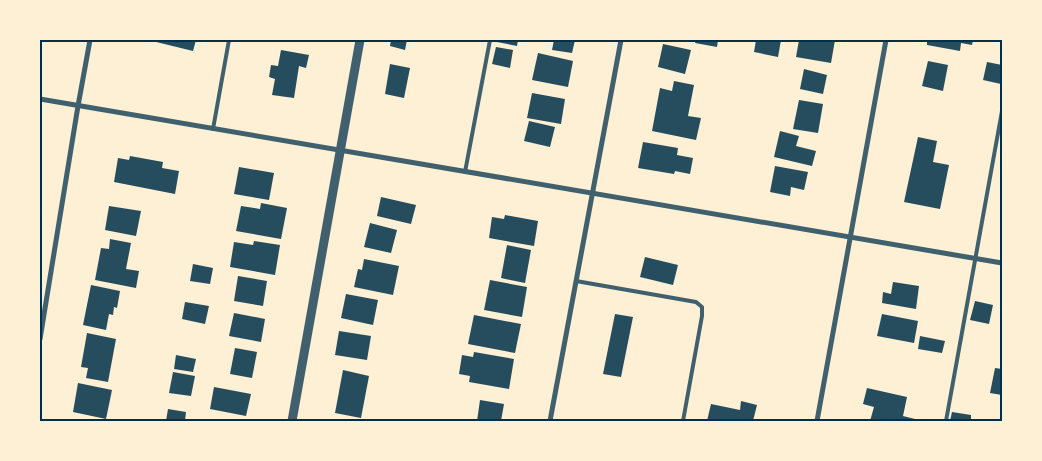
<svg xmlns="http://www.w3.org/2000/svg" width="1042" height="461" font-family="'Varela Round',sans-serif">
	<rect width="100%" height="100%" fill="#fdf0d5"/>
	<!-- building -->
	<g fill="#264d5e">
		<polygon points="148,40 196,40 193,51"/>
		<polygon points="391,40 407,40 405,50 390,46"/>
		<polygon points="498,40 518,40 517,46 497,42"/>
		<polygon points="554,40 575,40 572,53 552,50"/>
		<polygon points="696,40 718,40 717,47 695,43"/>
		<polygon points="756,40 781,40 778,57 754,52"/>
		<polygon points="799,40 835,40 831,63 796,57"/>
		<polygon points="927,40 973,40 972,45 961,43 960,51 927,45"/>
		<polygon points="663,44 691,50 685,74 658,67"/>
		<polygon points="496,47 513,50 510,68 492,64"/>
		<polygon points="281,50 309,55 306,68 299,66 294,98 272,95 275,79 269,77 271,65 278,66"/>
		<polygon points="538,53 573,61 568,87 532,80"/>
		<polygon points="928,61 948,65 943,91 922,86"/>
		<polygon points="987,62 1002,65 1002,78 1001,84 983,80"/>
		<polygon points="390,64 410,68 404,98 385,94"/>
		<polygon points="804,69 827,75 823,94 800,89"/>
		<polygon points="674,81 694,85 688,116 701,118 696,140 652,131 660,88 672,91"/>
		<polygon points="532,93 565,99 561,124 527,118"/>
		<polygon points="799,100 823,104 818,133 793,129"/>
		<polygon points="529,121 555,127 550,147 524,141"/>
		<polygon points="780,131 799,136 796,146 816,151 812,166 774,157"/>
		<polygon points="918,137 937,141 933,162 949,165 940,209 904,202"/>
		<polygon points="643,142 678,148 677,155 693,158 690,174 675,171 674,174 638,168"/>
		<polygon points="130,156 163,162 162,168 179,171 175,194 114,182 118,158 129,160"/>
		<polygon points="775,166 808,172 804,190 791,187 790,196 770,192"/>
		<polygon points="239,167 274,173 269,200 234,194"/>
		<polygon points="381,197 416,205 411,224 377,216"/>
		<polygon points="261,203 287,208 281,239 236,231 241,206 260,209"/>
		<polygon points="109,206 141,211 136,236 105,230"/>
		<polygon points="505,215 538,221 534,246 489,238 492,217 504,219"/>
		<polygon points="370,223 397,230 391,253 364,247"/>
		<polygon points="110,239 131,243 126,269 139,271 136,288 95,280 101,248 109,249"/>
		<polygon points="254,241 280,245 275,275 230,267 234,242 253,245"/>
		<polygon points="507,245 531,250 525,283 501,278"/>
		<polygon points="645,257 678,265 673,285 640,277"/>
		<polygon points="364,259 399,266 393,295 354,287 358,269 362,270"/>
		<polygon points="193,264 213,268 210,284 190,281"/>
		<polygon points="238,276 267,281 263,306 234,301"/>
		<polygon points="490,280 527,287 522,317 484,310"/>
		<polygon points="893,282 919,286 916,309 882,303 883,292 891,294"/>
		<polygon points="91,285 120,291 117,308 114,307 113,315 109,314 106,330 83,325"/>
		<polygon points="346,294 378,300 373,325 341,318"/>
		<polygon points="975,301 993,305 989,324 970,320"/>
		<polygon points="185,302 209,306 205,324 182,319"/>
		<polygon points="234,313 265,319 261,342 229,336"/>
		<polygon points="615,314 633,317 621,377 603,374"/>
		<polygon points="882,314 918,321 914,343 877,336"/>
		<polygon points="474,315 521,324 515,353 468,344"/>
		<polygon points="339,331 371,336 367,360 335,355"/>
		<polygon points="87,333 116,339 108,382 86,378 88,368 81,367"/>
		<polygon points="920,336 945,341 942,353 918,349"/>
		<polygon points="235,348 257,352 252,378 230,374"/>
		<polygon points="474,352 514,359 509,389 469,382 470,376 459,374 462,355 473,357"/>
		<polygon points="176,355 196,359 193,372 174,369"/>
		<polygon points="995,368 1002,369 1002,395 990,393"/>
		<polygon points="343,370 369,376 361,418 335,413"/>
		<polygon points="173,372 195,376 191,396 169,393"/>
		<polygon points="78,383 112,390 106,419 73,412"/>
		<polygon points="214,387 251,394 246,416 210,409"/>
		<polygon points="867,388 907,397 903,416 915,419 915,421 870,421 874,407 863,404"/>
		<polygon points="480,400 504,404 501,421 477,421"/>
		<polygon points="741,401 757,405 753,421 707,421 711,404 740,410"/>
		<polygon points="168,409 186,412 185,421 166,421"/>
		<polygon points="952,412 971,415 971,421 950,421"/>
	</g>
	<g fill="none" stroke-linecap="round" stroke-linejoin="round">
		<!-- service -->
		<g stroke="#3f606c" stroke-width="4">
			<polyline points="213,129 229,40"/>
			<polyline points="465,172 490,40"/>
			<polyline points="576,281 696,302 702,307 702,316 683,421"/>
			<polyline points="946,421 1002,111"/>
		</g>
		<!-- minor -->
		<g stroke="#3f606c" stroke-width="5">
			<polyline points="40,99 1002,263"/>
			<polyline points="40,339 78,106 90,40"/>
			<polyline points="550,421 621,40"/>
			<polyline points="817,421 886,40"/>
		</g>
		<!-- tertiary -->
		<polyline stroke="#3f606c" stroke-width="9" points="292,421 360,40"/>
	</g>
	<!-- border -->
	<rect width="1042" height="461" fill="none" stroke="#fdf0d5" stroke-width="82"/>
	<rect x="41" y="41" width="960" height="379" fill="none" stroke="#003049" stroke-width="2"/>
</svg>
